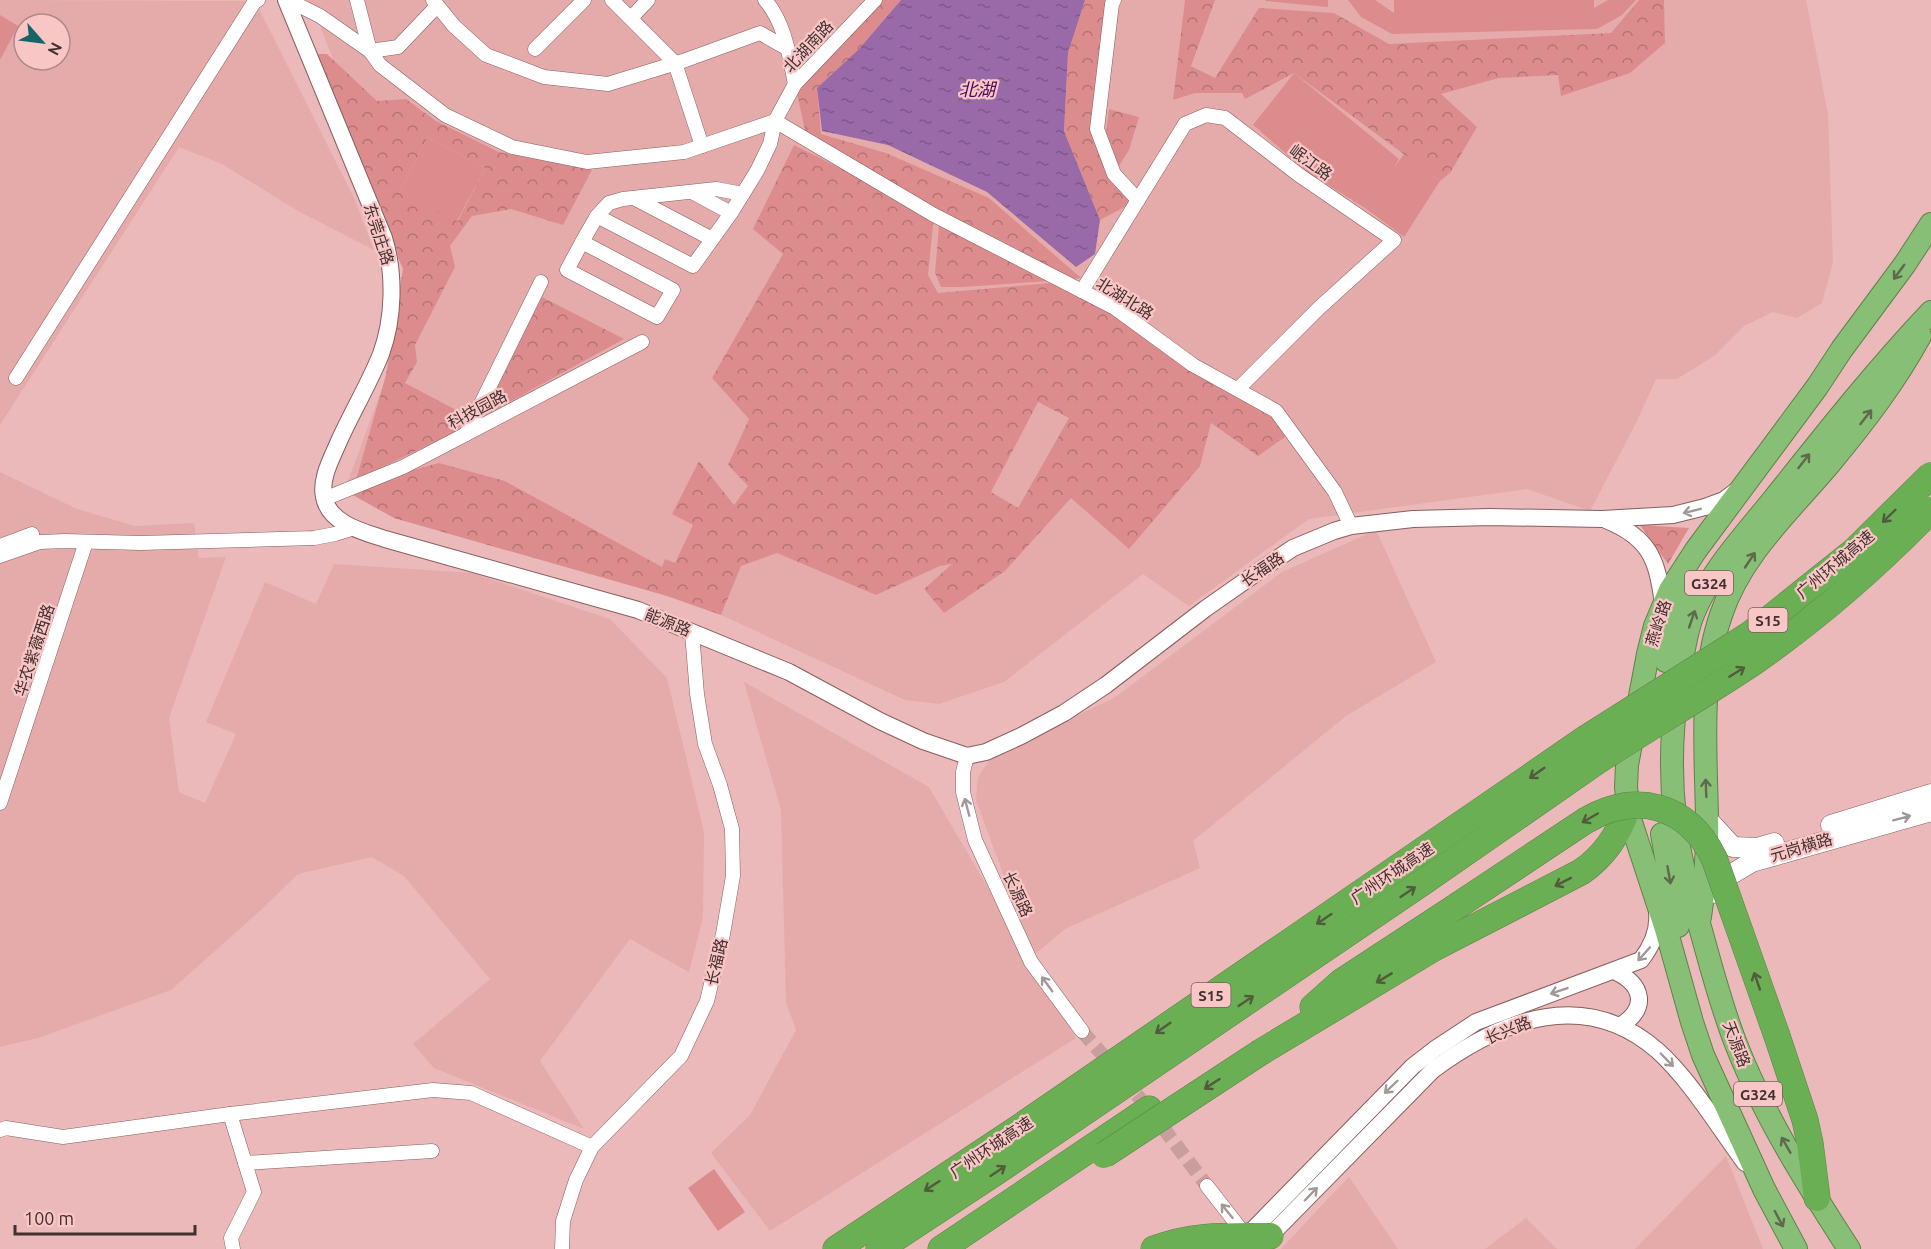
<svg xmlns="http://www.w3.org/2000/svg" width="1931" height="1249" font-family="Ubuntu,'Noto Sans SC',sans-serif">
	<defs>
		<pattern id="forest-crowns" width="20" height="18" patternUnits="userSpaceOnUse" patternTransform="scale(1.5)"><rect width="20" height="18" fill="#dd8c8e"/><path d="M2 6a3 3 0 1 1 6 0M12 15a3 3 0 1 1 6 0" fill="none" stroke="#b57374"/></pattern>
		<pattern id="water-ripples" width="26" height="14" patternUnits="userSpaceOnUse" patternTransform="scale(1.5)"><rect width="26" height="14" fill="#996aa7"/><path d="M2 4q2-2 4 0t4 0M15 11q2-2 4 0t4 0" fill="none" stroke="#7e5888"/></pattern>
	</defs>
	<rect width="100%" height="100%" fill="#ebb9b9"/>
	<!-- built -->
	<g fill="#e5abab" fill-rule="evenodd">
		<path d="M0,0l255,1 99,197 20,52 -76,-39 -76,-47 -43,-17 -179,278zM24,24h36v36h-36z"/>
		<polygon points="303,0 1806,0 1828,114 1833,262 1822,303 1797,318 1773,312 1744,326 1714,356 1677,379 1656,379 1636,423 1590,511 1527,489 1309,519 1189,606 1143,574 1004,682 939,704 905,700 721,615 667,596 394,518 345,489 387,375 403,269 359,126 312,5"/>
		<polygon points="0,472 77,509 135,526 194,523 199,558 226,557 169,718 179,792 205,803 236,734 206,722 265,582 316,604 334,564 472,573 610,619 667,678 704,832 703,917 689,972 630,939 540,1061 584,1129 434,1068 413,1044 490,979 404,876 372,857 298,874 261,910 171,990 38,1038 0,1047"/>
		<polygon points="1376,530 1436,662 1346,716 1193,841 1200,868 1065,929 1033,956 976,800 978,777 989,761 1032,737 1114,698 1282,572"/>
		<polygon points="744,682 929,787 1076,1038 770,1231 711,1153 750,1115 796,1030 786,1002 781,810"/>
		<polygon points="1726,1156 1763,1249 1635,1249"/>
		<polygon points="1349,1177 1398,1249 1281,1249 1324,1203"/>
		<polygon points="1526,1218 1557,1249 1485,1249"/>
	</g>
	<!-- forest -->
	<g fill="url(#forest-crowns)" fill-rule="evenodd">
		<polygon points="876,0 901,0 859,49 817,88 821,134 886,153 989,198 1081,278 1053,281 806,135 795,84"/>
		<polygon points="1085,0 1114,0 1097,129 1113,169 1106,134 1109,109 1139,117 1129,150 1114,174 1138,200 1100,220 1064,131 1068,53"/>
		<polygon points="1185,0 1215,0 1191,66 1215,78 1259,8 1334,13 1389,44 1611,33 1639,0 1664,0 1665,43 1630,73 1561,96 1558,75 1499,78 1441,94 1477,127 1450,173 1440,181 1294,73 1245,99 1242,93 1195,93 1173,100"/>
		<path d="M309,54h18l50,47 29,-2 30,22 63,31 93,18 -29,55 -52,-16 -39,7 -22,30 5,21 -40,78 2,17 -12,21 57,30 -3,17 -103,50 30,-105 17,-106zM428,137l57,31 -27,53 -58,-31z"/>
		<path d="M794,145l140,70 -6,60 10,18 124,-11 208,126 15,29 -27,19 -47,-33 -11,43 -71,83 -58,-51 -66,73 -61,42 -20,-24 28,-25 -12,2 -64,29 -99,-42 -36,13 -20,49 -54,-19 -273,-78 -52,-29 97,-26 66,18 157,86 3,-8 10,4 18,-38 -21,-11 27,-53 35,44 14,-19 -20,-21 21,-46 -37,-41 71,-124 -30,-25zM1038,402l31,16 -51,90 -27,-16z"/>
		<polygon points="939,225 1050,281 963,287 941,287 935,273"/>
		<polygon points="542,297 624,339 480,418"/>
		<polygon points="1640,525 1689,528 1668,564"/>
	</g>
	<!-- pitch -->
	<g fill="#dd8c8e">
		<polygon points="1265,0 1328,0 1328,7 1266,1"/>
		<polygon points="1348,0 1375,0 1394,13 1394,0 1594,0 1594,8 1608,0 1636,0 1622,15 1597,29 1392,34 1361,17"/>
		<polygon points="0,15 18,26 0,60"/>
		<polygon points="1294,73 1399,159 1393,169 1404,154 1440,181 1404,237 1365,208 1307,172 1253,125"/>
		<polygon points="428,137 485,168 457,221 400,190"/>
		<polygon points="714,1169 745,1212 718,1231 688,1188"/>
	</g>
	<!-- water -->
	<polygon fill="url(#water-ripples)" points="901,0 1085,0 1068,53 1064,131 1100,220 1095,254 1076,267 987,192 888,145 822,131 817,88 859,49"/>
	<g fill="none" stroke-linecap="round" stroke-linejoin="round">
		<!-- minor-tunnel -->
		<polyline stroke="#c99e9e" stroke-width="14" stroke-dasharray="14 7" stroke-linecap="butt" points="1082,1031 1149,1109 1207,1186"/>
		<defs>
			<g id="minor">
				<polyline points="288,0 320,16 370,51 380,65 445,115 512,147 587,162 684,152 775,121 934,215 1115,308 1193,365 1276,411 1335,492 1351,526"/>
				<polyline points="357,0 370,51 398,47 437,6"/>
				<polyline points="433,0 454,26 486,55 544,77 608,84 683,61 760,33 788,49"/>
				<polyline points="612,0 675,63 702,146"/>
				<path d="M765,0c20,23 24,55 30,84"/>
				<polyline points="631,18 648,0"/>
				<polyline points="535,49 584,0"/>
				<polyline points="692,192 731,213"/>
				<polyline points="634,198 712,239"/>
				<polyline points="1138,200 1185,124 1206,115 1225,118 1299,175 1394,240 1319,308 1238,389"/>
				<polyline points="597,216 609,203 623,199 716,189 743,194"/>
				<polyline points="582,242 673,290 657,317 567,270 581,244 582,242 597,216 693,266 731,213 757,171 770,144 775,121 795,84 875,0"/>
				<polyline points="1082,291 1138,200 1114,174 1097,129 1112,4 1114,0"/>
				<polyline points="16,378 255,1 258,0"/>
				<polyline points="466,434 541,282"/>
				<polyline points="324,499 403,467 642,342"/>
				<polyline points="0,546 32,534"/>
				<polyline points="0,556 40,542 65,541 141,543 314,538 335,534 354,528"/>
				<polyline points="967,756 963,772 963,792 975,840 1031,962 1082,1031"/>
				<polyline points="0,803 86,542"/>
				<polyline points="230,1114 254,1192 231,1238 233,1249"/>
				<polyline points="0,1130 6,1128 63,1137 230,1114 433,1090 471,1093 592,1147"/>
				<polyline points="245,1163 432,1151"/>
				<polyline points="1207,1186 1246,1236"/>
				<polyline points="562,1249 563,1221 576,1180 592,1147 681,1056 707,1001 723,934 733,876 732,829 720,785 705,744 697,694 692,633"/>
			</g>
			<g id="tertiary">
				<path d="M286,0l98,238c11,36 10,80 -3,116 -12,30 -29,58 -42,87 -7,17 -19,37 -15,56 5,27 40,35 61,42l253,71 151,62 91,49 43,20 44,15 19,-4 35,-16 43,-23 42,-28 99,-76 64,-45 24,-16 41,-17 17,-5 62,-7 77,-2 112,2 71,-4 32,-8 19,-7 12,-9"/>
				<path d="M1606,520c44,18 51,39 57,84"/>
				<path d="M1614,971c29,13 35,37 6,55"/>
				<path d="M1234,1249l179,-183 22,-17 41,-27 165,-62c11,-14 18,-29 16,-48"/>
				<path d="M1257,1249l176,-179c69,-51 152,-83 225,-19 33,30 61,77 87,112"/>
			</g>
			<g id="secondary">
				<polyline points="1707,819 1733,847 1757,848 1774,843"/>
				<polyline points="1831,825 1931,794"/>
				<polyline points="1716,893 1730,875 1752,862 1931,811"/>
			</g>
			<g id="trunk">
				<polyline points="1666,661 1682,591"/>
				<polyline points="1662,834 1678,926"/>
				<path d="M1700,917c5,-33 8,-66 7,-99 -1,-66 -8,-139 14,-203 20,-61 70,-105 110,-153 33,-40 64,-80 89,-126"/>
				<polyline points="1796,1249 1764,1189 1703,1055 1692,1022 1666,929 1629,816 1626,787 1627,765 1648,654 1655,626 1670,590 1696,550 1817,387 1842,349 1905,264 1931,224"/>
				<path d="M1849,1249c-42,-65 -85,-133 -113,-205 -15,-38 -25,-78 -36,-117 -5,-17 -11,-34 -15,-51 -15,-64 -17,-126 -7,-191 4,-22 6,-46 14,-68 17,-44 52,-81 81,-117 51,-64 102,-129 158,-188"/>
			</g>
			<g id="motorway">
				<polyline points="1313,1007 1341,982 1457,906"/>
				<polyline points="1777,1036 1805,1120 1810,1143 1817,1198"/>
				<path d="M1261,1052l173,-104 147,-76c22,-15 38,-38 46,-63"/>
				<polyline points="836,1249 1017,1129 1585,739"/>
				<polyline points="879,1249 996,1172 1423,882 1599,760"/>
				<polyline points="941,1249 1149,1109"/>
				<path d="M1154,1249c40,-15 74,-13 116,-13"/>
			</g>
		</defs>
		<!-- minor casing -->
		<use href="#minor" stroke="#8a5e5e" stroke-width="15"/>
		<!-- tertiary casing -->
		<use href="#tertiary" stroke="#8a5e5e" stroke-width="18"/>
		<!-- secondary casing -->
		<use href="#secondary" stroke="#8a5e5e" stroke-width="21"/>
		<!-- trunk casing -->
		<use href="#trunk" stroke="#5d8348" stroke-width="24"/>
		<!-- motorway casing -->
		<use href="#motorway" stroke="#5d8348" stroke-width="27"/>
		<!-- minor -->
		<use href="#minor" stroke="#fff" stroke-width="14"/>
		<!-- tertiary -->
		<use href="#tertiary" stroke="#fff" stroke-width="16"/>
		<!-- secondary -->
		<use href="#secondary" stroke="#fff" stroke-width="20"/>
		<!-- trunk -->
		<use href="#trunk" stroke="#88bf77" stroke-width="22"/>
		<!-- motorway -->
		<use href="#motorway" stroke="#6baf55" stroke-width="26"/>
		<defs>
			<g id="motorway-bridge">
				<polyline points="1585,739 1749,635 1854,551 1931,475"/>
				<path d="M1599,760c51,-33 104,-64 155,-98 63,-44 123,-96 177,-152"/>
				<path d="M1457,906l128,-85c51,-30 102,-17 129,37l63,178"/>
				<polyline points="1104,1155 1261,1052"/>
			</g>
		</defs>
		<!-- motorway-bridge casing -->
		<use href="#motorway-bridge" stroke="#5d8348" stroke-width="27" stroke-linecap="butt"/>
		<!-- motorway-bridge -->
		<use href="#motorway-bridge" stroke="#6baf55" stroke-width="26"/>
	</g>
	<!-- one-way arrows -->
	<defs><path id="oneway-shaft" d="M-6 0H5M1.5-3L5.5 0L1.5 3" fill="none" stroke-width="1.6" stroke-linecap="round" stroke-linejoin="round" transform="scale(1.5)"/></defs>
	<g stroke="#5f694c">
		<use href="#oneway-shaft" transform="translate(1899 272) rotate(126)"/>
		<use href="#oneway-shaft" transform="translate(1866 417) rotate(-52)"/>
		<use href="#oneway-shaft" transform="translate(1804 461) rotate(-52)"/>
		<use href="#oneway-shaft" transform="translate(1750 560) rotate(-56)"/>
		<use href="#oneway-shaft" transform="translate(1692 619) rotate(-71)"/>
		<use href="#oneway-shaft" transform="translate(1706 788) rotate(-92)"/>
		<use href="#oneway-shaft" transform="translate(1669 875) rotate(80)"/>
		<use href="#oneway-shaft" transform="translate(1786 1145) rotate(-120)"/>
		<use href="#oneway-shaft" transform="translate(1779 1219) rotate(62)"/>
	</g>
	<g stroke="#a19898">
		<use href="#oneway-shaft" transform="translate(1692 511) rotate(166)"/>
		<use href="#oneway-shaft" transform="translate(967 807) rotate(-105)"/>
		<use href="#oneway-shaft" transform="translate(1902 818) rotate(-15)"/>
		<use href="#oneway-shaft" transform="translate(1644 954) rotate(132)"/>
		<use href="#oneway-shaft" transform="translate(1047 984) rotate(-126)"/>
		<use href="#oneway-shaft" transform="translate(1559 991) rotate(161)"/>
		<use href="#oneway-shaft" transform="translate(1667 1060) rotate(46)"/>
		<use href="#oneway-shaft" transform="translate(1391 1087) rotate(136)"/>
		<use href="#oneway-shaft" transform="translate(1311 1194) rotate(-46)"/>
		<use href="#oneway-shaft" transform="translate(1227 1211) rotate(-129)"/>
	</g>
	<g stroke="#515c3d">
		<use href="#oneway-shaft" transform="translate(1889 516) rotate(136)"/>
		<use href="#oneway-shaft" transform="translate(1737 672) rotate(-32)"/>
		<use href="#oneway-shaft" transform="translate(1537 773) rotate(145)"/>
		<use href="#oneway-shaft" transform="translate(1590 818) rotate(150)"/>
		<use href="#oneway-shaft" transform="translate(1563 882) rotate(153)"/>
		<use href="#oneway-shaft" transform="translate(1408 892) rotate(-34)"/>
		<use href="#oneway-shaft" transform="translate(1324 919) rotate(146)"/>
		<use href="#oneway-shaft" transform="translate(1384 978) rotate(149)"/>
		<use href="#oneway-shaft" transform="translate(1757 981) rotate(-109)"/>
		<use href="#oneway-shaft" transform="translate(1246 1001) rotate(-34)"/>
		<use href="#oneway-shaft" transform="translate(1163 1028) rotate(145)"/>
		<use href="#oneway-shaft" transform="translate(1212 1084) rotate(147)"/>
		<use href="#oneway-shaft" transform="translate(998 1171) rotate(-34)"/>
		<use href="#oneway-shaft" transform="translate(932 1186) rotate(147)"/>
	</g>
	<g text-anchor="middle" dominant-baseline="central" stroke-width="4.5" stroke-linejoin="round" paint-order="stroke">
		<!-- shield labels -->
		<g fill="#f9c6c6" stroke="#7a5d5d" stroke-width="1.5">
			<rect x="1685" y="571" width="48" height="24" rx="4.5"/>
			<rect x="1748.5" y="608" width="39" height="24" rx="4.5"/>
			<rect x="1191.5" y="983" width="39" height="24" rx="4.5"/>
			<rect x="1734" y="1082" width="48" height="24" rx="4.5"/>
		</g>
		<g font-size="15" font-weight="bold" fill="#433030">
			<text x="1709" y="583">G324</text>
			<text x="1768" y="620">S15</text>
			<text x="1211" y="995">S15</text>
			<text x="1758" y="1094">G324</text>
		</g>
		<!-- street labels -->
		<g font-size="16" fill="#433030" stroke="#f9c6c6">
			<text transform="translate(808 46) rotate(-47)">北湖南路</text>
			<text transform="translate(1311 162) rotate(36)">岷江路</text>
			<text transform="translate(379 234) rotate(72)">东莞庄路</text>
			<text transform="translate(1125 298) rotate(32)">北湖北路</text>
			<text transform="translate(477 409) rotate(-28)">科技园路</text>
			<text transform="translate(1835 564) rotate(-40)">广州环城高速</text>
			<text transform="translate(1262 569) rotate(-34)">长福路</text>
			<text transform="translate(668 622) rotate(22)">能源路</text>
			<text transform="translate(1658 623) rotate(-72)">燕岭路</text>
			<text transform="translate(34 650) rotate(-72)">华农紫薇西路</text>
			<text transform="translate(1801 847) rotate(-16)">元岗横路</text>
			<text transform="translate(1392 873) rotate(-34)">广州环城高速</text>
			<text transform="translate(1018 894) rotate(65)">长源路</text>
			<text transform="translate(716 962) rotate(-77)">长福路</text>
			<text transform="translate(1508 1030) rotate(-22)">长兴路</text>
			<text transform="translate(1737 1044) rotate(69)">天源路</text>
			<text transform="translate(991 1147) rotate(-34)">广州环城高速</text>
		</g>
		<!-- water labels -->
		<g font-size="18" font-style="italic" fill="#480958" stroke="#f9c6c6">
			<text x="977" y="89">北湖</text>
		</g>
	</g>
	<!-- north arrow -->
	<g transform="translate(42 42) rotate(118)"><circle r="28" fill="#f9c6c6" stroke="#b08a8a" stroke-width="1.5"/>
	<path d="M0-4.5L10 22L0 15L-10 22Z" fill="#156467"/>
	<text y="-9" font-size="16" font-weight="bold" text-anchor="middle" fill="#433030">N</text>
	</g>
	<!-- scale -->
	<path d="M15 1225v9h180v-9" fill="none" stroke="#433030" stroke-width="3"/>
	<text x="24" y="1225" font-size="18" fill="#433030" stroke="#f9c6c6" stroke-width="4.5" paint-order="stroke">100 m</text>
</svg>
